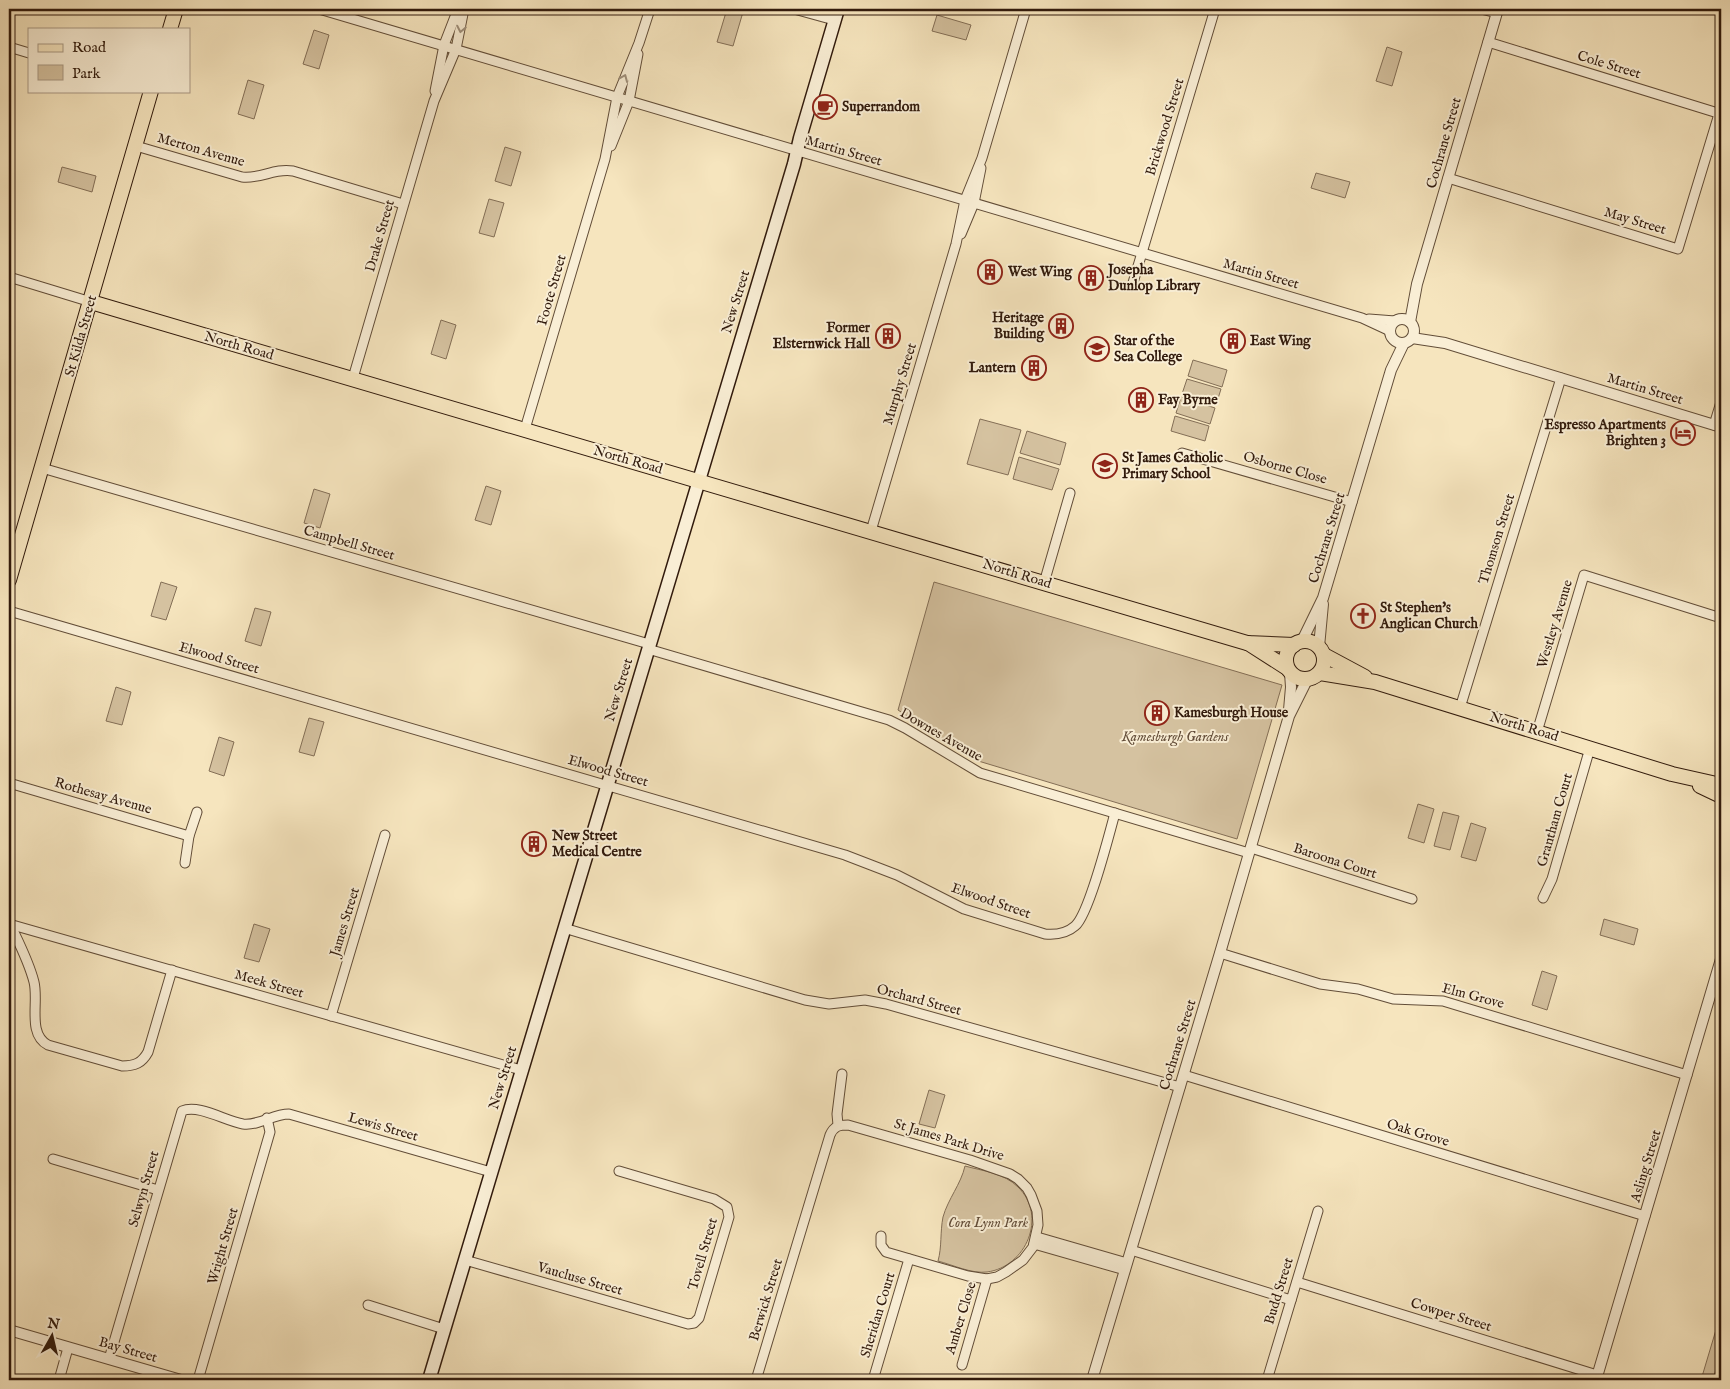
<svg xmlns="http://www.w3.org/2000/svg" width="1730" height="1389" font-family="'IM FELL English',serif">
	<rect width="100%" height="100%" fill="#f6e5be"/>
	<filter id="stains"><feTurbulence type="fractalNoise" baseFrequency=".004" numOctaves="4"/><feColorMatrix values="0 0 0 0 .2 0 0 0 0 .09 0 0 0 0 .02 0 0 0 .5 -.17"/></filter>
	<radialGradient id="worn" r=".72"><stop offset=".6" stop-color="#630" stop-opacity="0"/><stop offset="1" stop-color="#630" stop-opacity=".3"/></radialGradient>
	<!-- green -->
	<g fill="#d5c2a0" stroke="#836e56">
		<polygon points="727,9 743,12 733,46 717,42"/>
		<polygon points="937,15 971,25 966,40 932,31"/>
		<polygon points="314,30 329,35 319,69 303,64"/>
		<polygon points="1387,47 1402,52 1392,86 1376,81"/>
		<polygon points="248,80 264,85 254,119 238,114"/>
		<polygon points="505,147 521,152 511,186 495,181"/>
		<polygon points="62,167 96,176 92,192 58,182"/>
		<polygon points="1316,173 1350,182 1345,198 1311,188"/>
		<polygon points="489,199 504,203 494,237 479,233"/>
		<polygon points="441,320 456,325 446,359 431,354"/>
		<polygon points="1193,360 1227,370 1222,387 1188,376"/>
		<polygon points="1187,379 1221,389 1216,405 1182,394"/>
		<polygon points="1181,397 1215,408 1210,424 1176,413"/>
		<polygon points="1175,416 1209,426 1205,441 1171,431"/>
		<polygon points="980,419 1021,430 1008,475 967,464"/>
		<polygon points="1027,431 1066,443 1060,465 1020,453"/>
		<polygon points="1019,457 1059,469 1052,490 1013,479"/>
		<polygon points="486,486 501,491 491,525 475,520"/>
		<polygon points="314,489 330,494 320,528 304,523"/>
		<polygon points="161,582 177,587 166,620 151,616"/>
		<polygon points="934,582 1282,685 1237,839 975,760 898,710"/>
		<polygon points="255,608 271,612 261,646 245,641"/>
		<polygon points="116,687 131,692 122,725 106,721"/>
		<polygon points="309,718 324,722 314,756 299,752"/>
		<polygon points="219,737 234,742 224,776 209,771"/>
		<polygon points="1418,804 1434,809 1424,843 1408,838"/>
		<polygon points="1443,812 1459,816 1450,850 1434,846"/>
		<polygon points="1471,823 1486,828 1476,861 1461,857"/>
		<polygon points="1604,919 1638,929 1634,945 1600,935"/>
		<polygon points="254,924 270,929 259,962 244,958"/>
		<polygon points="1542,971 1557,976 1547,1010 1532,1005"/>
		<polygon points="929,1090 945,1095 935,1128 919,1124"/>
		<path d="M965,1166c18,5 39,7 53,21 30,29 8,80 -31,85 -15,2 -34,-7 -49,-11 4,-14 2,-29 5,-44 5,-18 18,-33 22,-51z"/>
		<polygon points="1721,1313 1721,1351 1713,1380 1701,1380"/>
	</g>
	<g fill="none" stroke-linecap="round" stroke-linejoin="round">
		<defs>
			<g id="minor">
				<polyline points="319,9 1362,318 1390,331"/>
				<polyline points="794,9 834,20"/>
				<polyline points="1481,9 1497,13"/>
				<polyline points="1488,42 1721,114"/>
				<polyline points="9,47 29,53"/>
				<polyline points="435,91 444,45 458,9"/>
				<path d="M136,146l106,31c20,2 31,-9 51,-6l110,33"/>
				<polyline points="611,146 629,101 638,54"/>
				<polyline points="1448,178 1678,249 1719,114"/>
				<polyline points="961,234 974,203 981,168"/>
				<polyline points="9,277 91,302"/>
				<polyline points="1132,286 1215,9"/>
				<polyline points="1369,319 1395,321"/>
				<polyline points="353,378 434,101 456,49 464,9"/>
				<polyline points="1714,425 1721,402"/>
				<polyline points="525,429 605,159 617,97 639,43 650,9"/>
				<polyline points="1182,453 1352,502"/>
				<polyline points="42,468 649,644"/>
				<polyline points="871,531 956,244 965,200 982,158 1026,9"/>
				<polyline points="9,541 19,544"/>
				<polyline points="1044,583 1070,493"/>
				<path d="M9,611l836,244 52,20 67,34 81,25c11,1 21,0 30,-8 14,-12 34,-91 40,-113"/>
				<polyline points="648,649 889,720 905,728 980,773 1249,853"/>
				<polyline points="1460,708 1561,378"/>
				<polyline points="1537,732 1584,575 1721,618"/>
				<polyline points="9,783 189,836"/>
				<polyline points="1251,848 1412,899"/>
				<polyline points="185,863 189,836 197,812"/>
				<polyline points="1543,898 1552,879 1590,748"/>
				<polyline points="9,924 521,1070"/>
				<path d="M10,924c9,19 19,38 24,58 5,20 -7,52 14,63l74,21c13,0 20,-3 26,-14l24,-82"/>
				<polyline points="564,928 805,1000 829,1004 865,1000 886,1004 1180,1087"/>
				<polyline points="1220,953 1320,984 1358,989 1393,999 1443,1001 1687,1075"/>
				<polyline points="331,1016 385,835"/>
				<polyline points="1184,1075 1645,1216"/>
				<polyline points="838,1125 837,1114 842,1074"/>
				<polyline points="53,1159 158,1190"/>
				<polyline points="1037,1237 1127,1263"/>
				<polyline points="1034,1244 1125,1270"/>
				<polyline points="1131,1250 1291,1300"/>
				<polyline points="465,1260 688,1324 694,1323 699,1318 729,1217 727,1207 714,1199 619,1171"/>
				<polyline points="1297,1282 1597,1375"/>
				<polyline points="368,1305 444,1329"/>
				<path d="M109,1359l73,-248c17,-7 43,10 61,13 16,2 30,-10 46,-10l202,58"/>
				<polyline points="962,1365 987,1279"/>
				<polyline points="59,1380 68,1348"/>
				<polyline points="198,1380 270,1132 267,1118"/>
				<path d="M756,1380l74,-245c4,-9 9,-10 18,-10l122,35 40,14 8,5 9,9 4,7 6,16 1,14 -5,22 -10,13 -17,12 -9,5 -10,2 -19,-3 -82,-24 -5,-7v-9"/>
				<polyline points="873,1380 909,1259"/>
				<polyline points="1267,1380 1318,1211"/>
			</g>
			<g id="tertiary">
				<circle cx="1402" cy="331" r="12"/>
				<polyline points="1410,322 1417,284 1498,9"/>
				<polyline points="1412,338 1445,343 1721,427"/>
				<polyline points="1302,641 1323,598 1391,370 1404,343"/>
				<polyline points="1319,647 1323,604"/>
				<polyline points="1289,710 1291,687 1290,673"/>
				<polyline points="9,1330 181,1380"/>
				<polyline points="1092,1380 1220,953 1289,716 1307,680"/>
				<polyline points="1596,1380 1721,959"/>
			</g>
			<polyline id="secondary" points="429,1380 794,164 800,138 838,9"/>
			<g id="primary">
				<polyline points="170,29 176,9"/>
				<polyline points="91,302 1247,643 1294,645"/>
				<polyline points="9,580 151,91"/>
				<circle cx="1305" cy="660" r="19"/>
				<polyline points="1248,643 1287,668"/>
				<polyline points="1324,655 1365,677"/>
				<polyline points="1320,673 1375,682 1672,774 1721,785"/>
				<polyline points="1700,786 1721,796"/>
			</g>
		</defs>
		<!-- minor casing -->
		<use href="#minor" stroke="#624d38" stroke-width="11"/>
		<!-- tertiary casing -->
		<use href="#tertiary" stroke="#624d38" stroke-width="12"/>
		<!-- secondary casing -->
		<use href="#secondary" stroke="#311a0c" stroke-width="15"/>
		<!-- primary casing -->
		<use href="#primary" stroke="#311a0c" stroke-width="16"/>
		<!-- minor -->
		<use href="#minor" stroke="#f9eed5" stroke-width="9"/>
		<!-- tertiary -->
		<use href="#tertiary" stroke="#f9eed5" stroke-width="10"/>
		<!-- secondary -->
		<use href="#secondary" stroke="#f9eed5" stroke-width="12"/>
		<!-- primary -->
		<use href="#primary" stroke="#f6e5be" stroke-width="14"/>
		<defs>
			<polyline id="rail" points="1717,1380 1721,1365"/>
		</defs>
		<!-- rail casing -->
		<use href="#rail" stroke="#311a0c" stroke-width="5"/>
		<!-- rail -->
		<use href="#rail" stroke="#f9eed5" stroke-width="3" stroke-dasharray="9" stroke-linecap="butt"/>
	</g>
	<!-- one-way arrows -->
	<defs><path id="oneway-chevron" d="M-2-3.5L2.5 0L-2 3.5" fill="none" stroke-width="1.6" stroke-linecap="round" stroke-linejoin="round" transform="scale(1.25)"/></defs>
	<g stroke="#9f8f7b">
		<use href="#oneway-chevron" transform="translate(461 29) rotate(101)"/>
		<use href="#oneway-chevron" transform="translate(624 78) rotate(-67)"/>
	</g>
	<!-- icons -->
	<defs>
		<symbol id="cafe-ring" viewBox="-11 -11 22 22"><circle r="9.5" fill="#f9eed5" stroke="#8f2418" stroke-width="1.5"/><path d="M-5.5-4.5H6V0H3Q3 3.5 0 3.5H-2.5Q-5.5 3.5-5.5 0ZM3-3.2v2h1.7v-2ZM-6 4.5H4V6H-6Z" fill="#8f2418"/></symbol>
		<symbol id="building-ring" viewBox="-11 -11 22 22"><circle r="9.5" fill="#f9eed5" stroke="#8f2418" stroke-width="1.5"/><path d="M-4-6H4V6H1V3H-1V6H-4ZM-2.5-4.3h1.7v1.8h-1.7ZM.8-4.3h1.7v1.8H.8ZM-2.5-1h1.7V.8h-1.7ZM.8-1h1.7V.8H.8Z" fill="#8f2418"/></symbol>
		<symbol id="school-ring" viewBox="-11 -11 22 22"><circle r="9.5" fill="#f9eed5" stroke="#8f2418" stroke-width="1.5"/><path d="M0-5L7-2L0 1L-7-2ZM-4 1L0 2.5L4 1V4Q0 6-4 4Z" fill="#8f2418"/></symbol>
		<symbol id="hotel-ring" viewBox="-11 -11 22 22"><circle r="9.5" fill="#f9eed5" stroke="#8f2418" stroke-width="1.5"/><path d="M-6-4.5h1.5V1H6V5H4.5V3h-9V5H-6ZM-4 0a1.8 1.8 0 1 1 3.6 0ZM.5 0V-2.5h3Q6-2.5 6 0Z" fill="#8f2418"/></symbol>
		<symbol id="church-ring" viewBox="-11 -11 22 22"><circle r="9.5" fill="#f9eed5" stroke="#8f2418" stroke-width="1.5"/><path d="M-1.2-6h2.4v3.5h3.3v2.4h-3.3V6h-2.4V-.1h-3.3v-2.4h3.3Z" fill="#8f2418"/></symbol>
	</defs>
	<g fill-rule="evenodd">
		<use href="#cafe-ring" x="811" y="93" width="28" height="28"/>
		<use href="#building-ring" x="976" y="258" width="28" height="28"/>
		<use href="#building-ring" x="1077" y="264" width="28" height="28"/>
		<use href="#building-ring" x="1047" y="312" width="28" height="28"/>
		<use href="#building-ring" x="874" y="322" width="28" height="28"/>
		<use href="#building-ring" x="1219" y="327" width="28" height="28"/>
		<use href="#school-ring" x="1083" y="335" width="28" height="28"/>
		<use href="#building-ring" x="1020" y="354" width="28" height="28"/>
		<use href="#building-ring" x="1127" y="386" width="28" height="28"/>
		<use href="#hotel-ring" x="1669" y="419" width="28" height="28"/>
		<use href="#school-ring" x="1091" y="452" width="28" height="28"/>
		<use href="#church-ring" x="1349" y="602" width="28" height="28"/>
		<use href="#building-ring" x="1143" y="699" width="28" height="28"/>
		<use href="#building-ring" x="520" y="830" width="28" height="28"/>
	</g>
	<g text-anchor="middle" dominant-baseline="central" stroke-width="4" stroke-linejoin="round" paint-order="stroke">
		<!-- street labels -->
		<g font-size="14" fill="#311a0c" stroke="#f9eed5">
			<text transform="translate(1609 65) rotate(17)">Cole Street</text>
			<text transform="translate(1165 127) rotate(-73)">Brickwood Street</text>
			<text transform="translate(1444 143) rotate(-74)">Cochrane Street</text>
			<text transform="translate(201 150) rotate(16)">Merton Avenue</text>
			<text transform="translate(844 151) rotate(16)">Martin Street</text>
			<text transform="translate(1635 221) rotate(17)">May Street</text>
			<text transform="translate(380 236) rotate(-74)">Drake Street</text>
			<text transform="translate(1261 274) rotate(16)">Martin Street</text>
			<text transform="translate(552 290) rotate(-74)">Foote Street</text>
			<text transform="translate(736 302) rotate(-73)">New Street</text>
			<text transform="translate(81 336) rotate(-74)">St Kilda Street</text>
			<text transform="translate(239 346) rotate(16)">North Road</text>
			<text transform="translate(900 384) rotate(-73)">Murphy Street</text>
			<text transform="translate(1645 389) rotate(17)">Martin Street</text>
			<text transform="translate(628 460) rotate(16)">North Road</text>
			<text transform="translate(1285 468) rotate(16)">Osborne Close</text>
			<text transform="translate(1327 538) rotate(-73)">Cochrane Street</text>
			<text transform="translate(1497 539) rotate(-73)">Thomson Street</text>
			<text transform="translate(349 543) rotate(16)">Campbell Street</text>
			<text transform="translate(1017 574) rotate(17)">North Road</text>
			<text transform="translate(1555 624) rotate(-73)">Westley Avenue</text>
			<text transform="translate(219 658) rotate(16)">Elwood Street</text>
			<text transform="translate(619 690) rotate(-73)">New Street</text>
			<text transform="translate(1524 727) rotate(17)">North Road</text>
			<text transform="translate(941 735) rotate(30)">Downes Avenue</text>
			<text transform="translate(608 771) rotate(16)">Elwood Street</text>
			<text transform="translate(103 796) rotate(16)">Rothesay Avenue</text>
			<text transform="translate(1555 820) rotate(-74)">Grantham Court</text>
			<text transform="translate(1335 861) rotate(18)">Baroona Court</text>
			<text transform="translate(991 901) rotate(19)">Elwood Street</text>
			<text transform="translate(345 922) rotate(-73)">James Street</text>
			<text transform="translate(269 984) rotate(16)">Meek Street</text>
			<text transform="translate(1473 996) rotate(15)">Elm Grove</text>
			<text transform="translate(919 1000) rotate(15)">Orchard Street</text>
			<text transform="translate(1178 1045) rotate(-73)">Cochrane Street</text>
			<text transform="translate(503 1078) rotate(-73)">New Street</text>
			<text transform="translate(383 1127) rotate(16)">Lewis Street</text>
			<text transform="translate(1418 1133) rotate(17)">Oak Grove</text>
			<text transform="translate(949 1140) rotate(17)">St James Park Drive</text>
			<text transform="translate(1646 1166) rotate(-73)">Asling Street</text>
			<text transform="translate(144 1189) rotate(-74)">Selwyn Street</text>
			<text transform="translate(223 1246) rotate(-74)">Wright Street</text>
			<text transform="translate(703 1254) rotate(-74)">Tovell Street</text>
			<text transform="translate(580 1279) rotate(16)">Vaucluse Street</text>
			<text transform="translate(1279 1291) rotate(-73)">Budd Street</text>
			<text transform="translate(766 1300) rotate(-73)">Berwick Street</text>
			<text transform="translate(878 1315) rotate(-73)">Sheridan Court</text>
			<text transform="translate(1451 1315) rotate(17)">Cowper Street</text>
			<text transform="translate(961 1318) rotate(-73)">Amber Close</text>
			<text transform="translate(128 1350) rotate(16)">Bay Street</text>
		</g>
		<!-- poi labels -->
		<g font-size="14" font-weight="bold" fill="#311a0c" stroke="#f9eed5" text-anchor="start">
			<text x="842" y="107">Superrandom</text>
			<text x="1108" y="270">Josepha<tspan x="1108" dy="16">Dunlop Library</tspan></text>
			<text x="1008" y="272">West Wing</text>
			<text x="1044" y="318" text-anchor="end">Heritage<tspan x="1044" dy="16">Building</tspan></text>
			<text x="870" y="328" text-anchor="end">Former<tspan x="870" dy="16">Elsternwick Hall</tspan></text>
			<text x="1114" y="341">Star of the<tspan x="1114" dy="16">Sea College</tspan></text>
			<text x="1250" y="341">East Wing</text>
			<text x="1016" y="368" text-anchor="end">Lantern</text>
			<text x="1158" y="400">Fay Byrne</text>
			<text x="1666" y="425" text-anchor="end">Espresso Apartments<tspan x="1666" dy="16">Brighten 3</tspan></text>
			<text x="1122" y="458">St James Catholic<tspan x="1122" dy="16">Primary School</tspan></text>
			<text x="1380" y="608">St Stephen's<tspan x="1380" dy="16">Anglican Church</tspan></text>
			<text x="1174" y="713">Kamesburgh House</text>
			<text x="552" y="836">New Street<tspan x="552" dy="16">Medical Centre</tspan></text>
		</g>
		<!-- park labels -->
		<g font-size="14" font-style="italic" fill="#624c38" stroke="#f9eed5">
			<text x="1175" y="737">Kamesburgh Gardens</text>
			<text x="988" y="1223">Cora Lynn Park</text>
		</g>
	</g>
	<!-- margin -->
	<rect width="1730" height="1389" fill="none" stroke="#f6e5be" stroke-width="30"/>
	<rect x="10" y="10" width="1710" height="1369" fill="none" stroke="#311a0c" stroke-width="2.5"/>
	<rect x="15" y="15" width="1700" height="1359" fill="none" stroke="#311a0c"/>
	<!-- legend -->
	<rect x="28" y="28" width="162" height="65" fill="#f9eed5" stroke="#a99985"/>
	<rect x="38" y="44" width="25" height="8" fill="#f6e5be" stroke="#a99985"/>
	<text x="72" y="52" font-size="15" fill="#311a0c">Road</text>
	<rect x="38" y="65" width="25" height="15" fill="#d5c2a0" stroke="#a99985"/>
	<text x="72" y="78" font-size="15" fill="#311a0c">Park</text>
	<!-- north arrow -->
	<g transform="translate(52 1336) rotate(8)" stroke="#f9eed5" stroke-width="4" paint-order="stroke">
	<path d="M0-4L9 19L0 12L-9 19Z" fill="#311a0c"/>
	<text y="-8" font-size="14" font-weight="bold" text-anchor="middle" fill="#311a0c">N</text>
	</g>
	<rect width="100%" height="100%" filter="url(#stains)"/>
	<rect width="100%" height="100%" fill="url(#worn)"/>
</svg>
